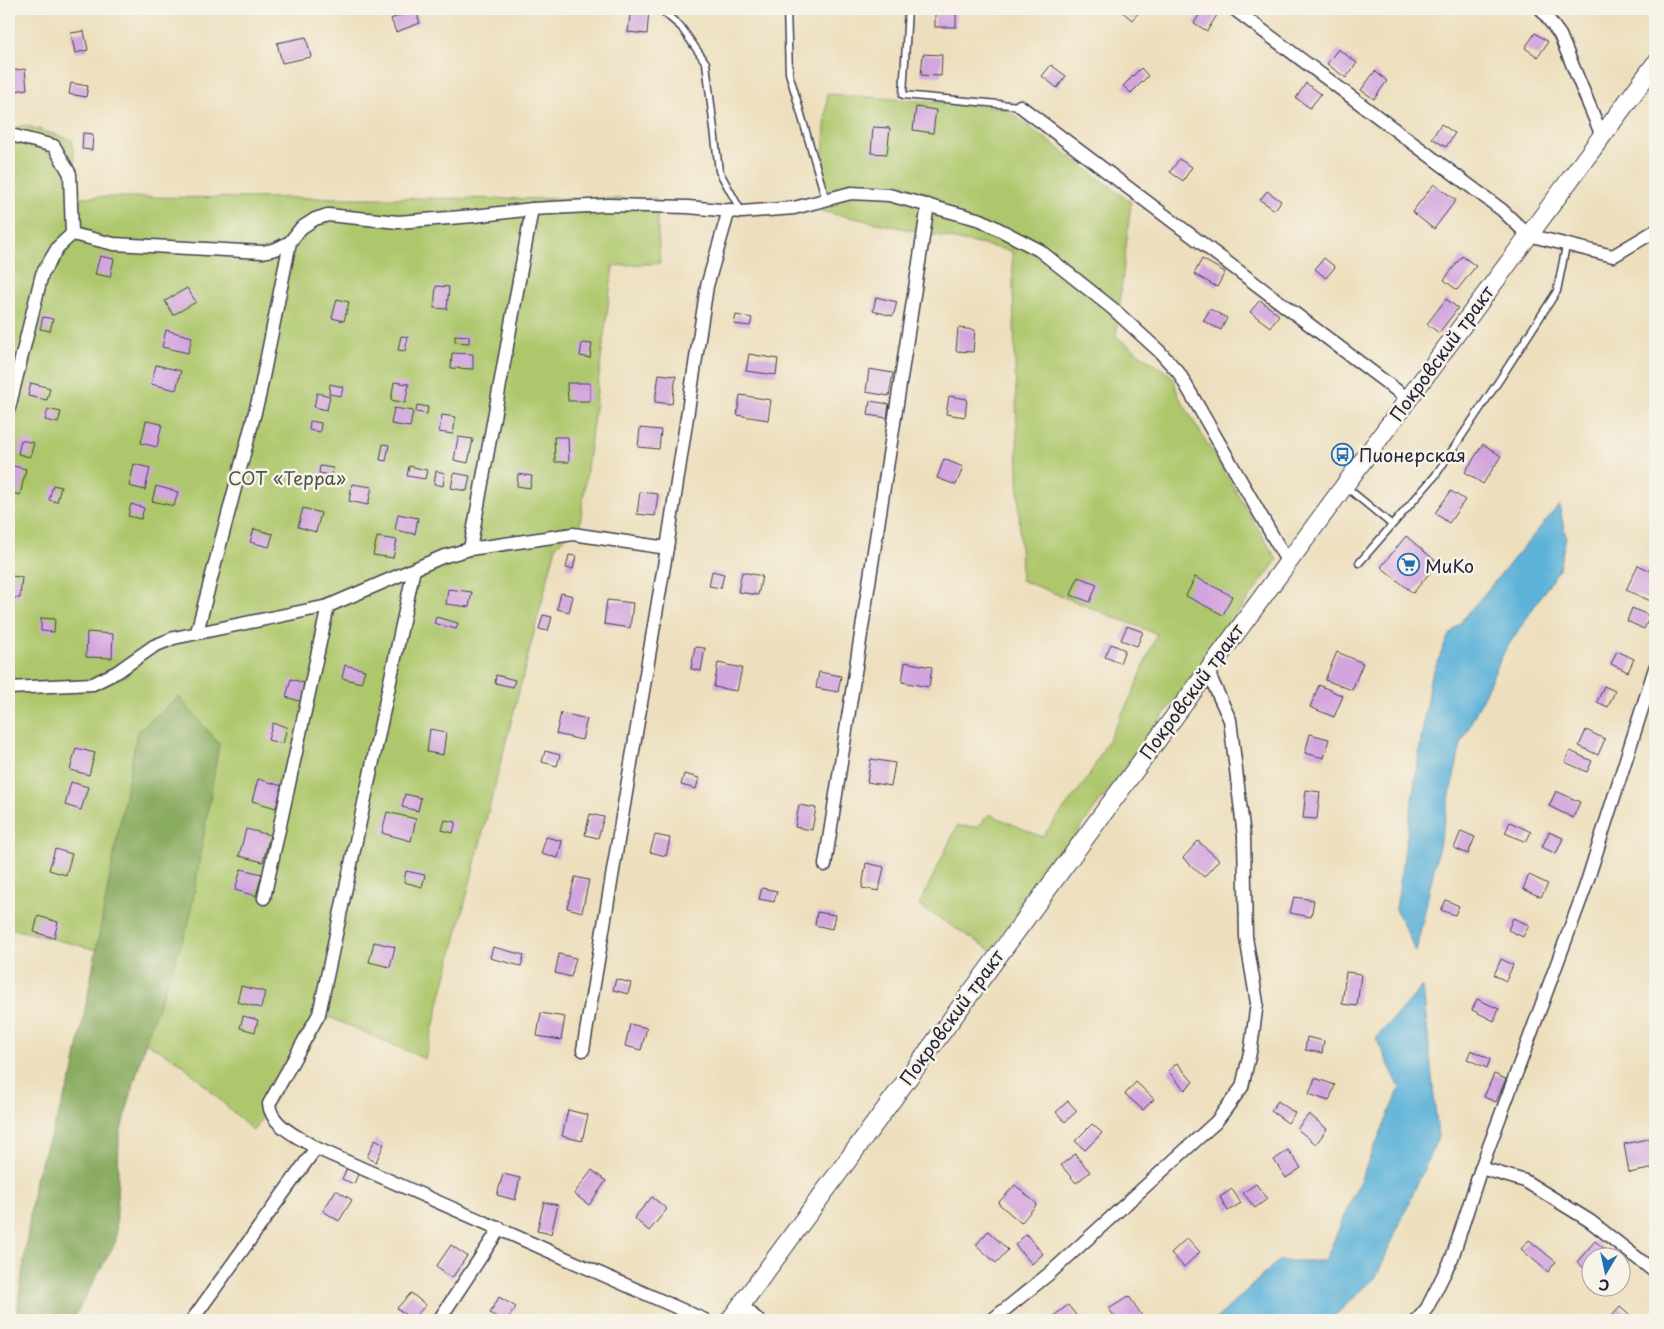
<svg xmlns="http://www.w3.org/2000/svg" width="1664" height="1329" font-family="'Playpen Sans',sans-serif">
	<rect width="100%" height="100%" fill="#f7f3e8"/>
	<filter id="ink" filterUnits="userSpaceOnUse"><feTurbulence type="fractalNoise" baseFrequency=".02" numOctaves="2"/><feDisplacementMap in="SourceGraphic" scale="10" xChannelSelector="R" yChannelSelector="G"/><feConvolveMatrix kernelMatrix="1 2 1 2 8 2 1 2 1" color-interpolation-filters="sRGB"/></filter>
	<filter id="wash" filterUnits="userSpaceOnUse"><feTurbulence type="fractalNoise" baseFrequency=".0096" numOctaves="4" result="noise"/><feDisplacementMap in="SourceGraphic" scale="20" xChannelSelector="R" yChannelSelector="G"/><feGaussianBlur stdDeviation="1.12" result="paint"/><feColorMatrix in="noise" values="0 0 0 0 0 0 0 0 0 0 0 0 0 0 0 0 0 1.4 0 .05"/><feComposite in="paint" operator="in"/></filter>
	<g filter="url(#wash)">
		<rect width="100%" height="100%" fill="#eddfbd"/>
		<!-- green -->
		<g fill="#aec76c" stroke="#687454">
			<polygon points="827,94 1003,107 1131,202 1116,337 1173,377 1178,395 1277,560 991,950 919,906 957,826 978,827 989,814 1042,837 1088,778 1132,695 1157,634 1021,580 1012,251 820,211"/>
			<polygon points="25,125 72,140 80,197 656,199 660,263 613,266 580,524 556,546 425,1059 329,1017 253,1131 181,1063 131,1034 153,964 9,928 9,129"/>
		</g>
		<!-- forest -->
		<polygon fill="#8aac60" stroke="#56674e" points="179,697 219,744 189,923 148,1033 119,1137 116,1241 73,1320 20,1320 17,1313 35,1179 73,1074 137,732"/>
		<!-- water -->
		<g fill="#5db2d9" stroke="#406a8a">
			<polygon points="1559,505 1566,537 1559,569 1504,652 1461,744 1416,952 1396,909 1430,679 1448,637"/>
			<polygon points="1423,986 1438,1137 1376,1277 1330,1320 1215,1320 1278,1261 1325,1261 1400,1088 1376,1038"/>
		</g>
		<g id="blocks">
			<!-- building -->
			<g fill="#d3a5de">
				<polygon points="415,9 420,23 396,32 391,19"/>
				<polygon points="631,9 649,10 647,34 628,32"/>
				<rect x="935" y="9" width="21" height="18"/>
				<polygon points="1119,9 1140,9 1141,10 1132,20"/>
				<polygon points="1203,9 1208,9 1217,15 1207,31 1194,23"/>
				<polygon points="84,31 88,50 75,53 71,33"/>
				<polygon points="1535,33 1548,42 1538,57 1525,48"/>
				<polygon points="306,37 311,57 282,63 277,43"/>
				<polygon points="1338,49 1357,63 1346,78 1327,64"/>
				<polygon points="923,54 942,55 941,76 921,75"/>
				<polygon points="1051,65 1066,76 1057,88 1042,76"/>
				<polygon points="1141,68 1148,76 1131,93 1123,86"/>
				<polygon points="25,69 27,89 10,92 9,71"/>
				<polygon points="1375,71 1387,81 1374,99 1361,90"/>
				<polygon points="71,83 88,86 86,97 69,94"/>
				<polygon points="1306,83 1321,94 1310,108 1296,98"/>
				<polygon points="916,107 936,110 933,133 913,130"/>
				<polygon points="1441,124 1455,133 1446,147 1432,138"/>
				<polygon points="873,127 890,128 887,154 871,153"/>
				<polygon points="83,133 93,134 92,150 82,149"/>
				<polygon points="1179,159 1192,167 1183,181 1170,172"/>
				<polygon points="1434,184 1456,200 1434,229 1412,212"/>
				<polygon points="1267,191 1281,201 1275,210 1260,200"/>
				<polygon points="100,256 114,259 110,277 95,274"/>
				<polygon points="1462,256 1476,266 1457,290 1444,280"/>
				<polygon points="1324,258 1335,267 1326,278 1315,269"/>
				<polygon points="1202,259 1225,272 1217,287 1194,274"/>
				<polygon points="436,286 449,287 447,309 434,308"/>
				<polygon points="187,288 196,302 173,315 165,301"/>
				<polygon points="876,297 897,302 893,316 873,311"/>
				<polygon points="337,299 349,302 344,321 332,318"/>
				<polygon points="1446,299 1458,308 1439,333 1427,324"/>
				<polygon points="1260,300 1279,315 1270,327 1250,312"/>
				<polygon points="1210,309 1227,318 1221,330 1203,321"/>
				<polygon points="736,315 752,318 750,326 734,324"/>
				<polygon points="43,317 53,319 50,331 40,329"/>
				<polygon points="958,328 975,330 973,352 956,351"/>
				<polygon points="166,330 192,337 188,353 162,347"/>
				<polygon points="455,335 469,336 469,343 455,342"/>
				<polygon points="401,336 408,337 405,351 398,350"/>
				<polygon points="582,343 592,344 590,358 580,356"/>
				<polygon points="452,353 473,354 473,369 451,368"/>
				<polygon points="749,354 778,359 776,375 746,371"/>
				<polygon points="156,365 181,371 176,390 151,384"/>
				<polygon points="869,369 893,373 889,396 866,392"/>
				<polygon points="659,374 676,376 672,404 655,402"/>
				<polygon points="394,382 409,384 405,403 391,400"/>
				<polygon points="31,383 50,388 47,400 28,396"/>
				<polygon points="567,383 590,383 590,401 568,401"/>
				<polygon points="330,384 343,387 341,396 329,394"/>
				<polygon points="317,393 330,396 327,410 314,407"/>
				<polygon points="740,395 771,400 768,420 737,415"/>
				<polygon points="949,396 967,399 965,417 946,414"/>
				<polygon points="870,401 889,404 887,418 868,415"/>
				<polygon points="417,405 428,407 427,414 416,412"/>
				<polygon points="394,408 413,411 410,427 391,424"/>
				<polygon points="48,409 61,412 58,423 45,420"/>
				<polygon points="442,415 456,417 453,434 439,432"/>
				<polygon points="146,421 162,424 157,447 141,443"/>
				<polygon points="310,421 321,423 320,432 309,430"/>
				<polygon points="640,428 661,430 659,449 638,447"/>
				<polygon points="458,437 473,439 468,463 454,460"/>
				<polygon points="554,437 568,437 569,462 555,462"/>
				<polygon points="21,440 34,443 30,457 18,454"/>
				<polygon points="383,444 389,445 386,461 380,460"/>
				<polygon points="1483,444 1501,456 1483,484 1465,472"/>
				<polygon points="944,459 963,467 956,485 937,478"/>
				<polygon points="134,464 150,468 145,490 129,486"/>
				<polygon points="9,465 26,469 20,495 9,492"/>
				<polygon points="320,466 333,468 332,475 319,473"/>
				<polygon points="409,466 427,470 425,479 407,476"/>
				<polygon points="436,471 445,473 443,486 434,484"/>
				<polygon points="454,473 470,476 467,491 451,488"/>
				<polygon points="518,474 532,476 530,488 517,486"/>
				<polygon points="352,484 372,487 368,505 349,501"/>
				<polygon points="53,485 61,487 57,502 49,500"/>
				<polygon points="156,486 178,492 174,506 152,501"/>
				<polygon points="1451,491 1465,500 1449,523 1435,513"/>
				<polygon points="640,492 658,494 655,516 637,514"/>
				<polygon points="131,504 144,508 141,519 128,516"/>
				<polygon points="303,508 321,513 316,532 298,527"/>
				<polygon points="398,514 418,518 415,534 395,530"/>
				<polygon points="254,529 273,534 269,547 250,542"/>
				<polygon points="1406,536 1438,563 1413,593 1381,567"/>
				<polygon points="377,537 397,540 393,558 373,555"/>
				<polygon points="569,555 576,556 573,569 566,568"/>
				<polygon points="1638,565 1655,573 1653,602 1626,590"/>
				<polygon points="712,571 724,574 721,588 709,586"/>
				<polygon points="742,572 762,576 758,595 738,592"/>
				<polygon points="9,576 22,577 20,598 9,598"/>
				<polygon points="1078,577 1097,584 1090,602 1071,595"/>
				<polygon points="1195,577 1232,596 1223,615 1186,596"/>
				<polygon points="448,589 472,592 469,607 446,604"/>
				<polygon points="561,593 573,596 569,612 557,609"/>
				<polygon points="607,600 633,603 630,628 604,624"/>
				<polygon points="1632,608 1650,616 1644,629 1627,621"/>
				<polygon points="543,615 552,617 548,631 539,629"/>
				<polygon points="436,617 458,623 456,629 434,623"/>
				<polygon points="41,618 55,619 54,632 41,631"/>
				<polygon points="1127,626 1143,632 1137,646 1121,640"/>
				<polygon points="87,632 113,634 112,658 86,657"/>
				<polygon points="1111,644 1125,650 1120,663 1105,657"/>
				<polygon points="695,647 705,648 701,671 691,669"/>
				<polygon points="1617,651 1634,659 1628,672 1611,664"/>
				<polygon points="1337,652 1363,663 1352,690 1325,680"/>
				<polygon points="905,662 932,667 929,687 902,682"/>
				<polygon points="718,663 742,668 737,691 714,687"/>
				<polygon points="345,665 365,670 361,683 342,678"/>
				<polygon points="819,672 841,676 838,692 816,688"/>
				<polygon points="496,675 515,680 513,687 495,683"/>
				<polygon points="291,679 307,684 302,702 286,697"/>
				<polygon points="1319,685 1343,696 1334,717 1310,707"/>
				<polygon points="1604,686 1615,691 1608,707 1597,702"/>
				<polygon points="561,713 587,719 582,740 556,734"/>
				<polygon points="273,723 287,727 283,744 268,740"/>
				<polygon points="430,729 446,732 443,755 427,752"/>
				<polygon points="1586,730 1605,739 1598,755 1579,746"/>
				<polygon points="1310,734 1329,739 1324,758 1305,753"/>
				<polygon points="76,748 95,753 89,775 70,770"/>
				<polygon points="545,751 560,755 557,766 542,762"/>
				<polygon points="1570,751 1592,761 1587,772 1565,762"/>
				<polygon points="871,759 895,763 891,786 867,782"/>
				<polygon points="684,774 699,778 696,789 681,785"/>
				<polygon points="258,779 282,786 276,808 252,801"/>
				<polygon points="71,782 88,787 81,810 65,805"/>
				<polygon points="1306,790 1320,792 1317,819 1303,818"/>
				<polygon points="1556,791 1580,802 1573,818 1549,806"/>
				<polygon points="405,794 421,798 418,811 402,807"/>
				<polygon points="799,805 816,808 812,830 795,827"/>
				<polygon points="387,812 416,819 411,841 382,833"/>
				<polygon points="590,814 604,817 598,838 585,835"/>
				<polygon points="445,820 456,822 453,833 442,830"/>
				<polygon points="1510,822 1531,832 1526,842 1505,833"/>
				<polygon points="246,829 270,835 263,862 239,856"/>
				<polygon points="1461,831 1475,837 1468,854 1454,848"/>
				<polygon points="1549,832 1563,838 1556,854 1542,847"/>
				<polygon points="655,835 670,838 666,856 650,852"/>
				<polygon points="546,837 562,841 558,858 541,854"/>
				<polygon points="1198,841 1219,860 1204,877 1183,858"/>
				<polygon points="55,849 72,854 66,875 49,870"/>
				<polygon points="866,863 884,867 879,891 862,888"/>
				<polygon points="241,869 262,874 256,896 235,890"/>
				<polygon points="406,871 425,875 422,887 404,882"/>
				<polygon points="1529,875 1548,884 1541,897 1523,889"/>
				<polygon points="575,877 589,880 582,912 567,908"/>
				<polygon points="762,888 777,891 774,902 759,899"/>
				<polygon points="1294,897 1314,900 1311,917 1290,913"/>
				<polygon points="1446,900 1459,906 1455,915 1441,910"/>
				<polygon points="817,912 835,915 832,929 815,925"/>
				<polygon points="38,916 58,922 54,938 34,932"/>
				<polygon points="1513,918 1529,925 1523,937 1508,930"/>
				<polygon points="374,942 395,947 390,967 369,962"/>
				<polygon points="493,947 524,955 521,966 490,958"/>
				<polygon points="559,954 576,958 571,977 555,973"/>
				<polygon points="1501,959 1513,965 1506,981 1494,975"/>
				<polygon points="1346,972 1361,974 1357,1006 1342,1004"/>
				<polygon points="616,979 631,983 628,994 613,990"/>
				<polygon points="241,986 265,992 261,1008 237,1002"/>
				<polygon points="1477,999 1499,1009 1494,1021 1472,1010"/>
				<polygon points="541,1013 565,1017 561,1040 537,1036"/>
				<polygon points="243,1016 258,1020 255,1032 240,1028"/>
				<polygon points="630,1024 647,1028 641,1050 625,1046"/>
				<polygon points="1307,1037 1324,1041 1322,1053 1305,1050"/>
				<polygon points="1471,1050 1490,1059 1487,1068 1467,1059"/>
				<polygon points="1177,1063 1193,1082 1185,1090 1168,1071"/>
				<polygon points="1655,1068 1655,1090 1654,1090 1650,1069"/>
				<polygon points="1494,1074 1506,1079 1496,1102 1484,1097"/>
				<polygon points="1315,1078 1335,1085 1329,1101 1309,1094"/>
				<polygon points="1136,1082 1154,1099 1143,1110 1125,1094"/>
				<polygon points="1068,1101 1077,1111 1065,1122 1056,1112"/>
				<polygon points="1278,1101 1295,1113 1288,1123 1271,1111"/>
				<polygon points="568,1110 588,1115 582,1141 562,1136"/>
				<polygon points="1309,1114 1327,1129 1316,1144 1297,1129"/>
				<polygon points="1092,1124 1102,1133 1085,1150 1075,1141"/>
				<polygon points="1652,1138 1655,1168 1629,1173 1624,1144"/>
				<polygon points="375,1139 384,1144 376,1162 367,1157"/>
				<polygon points="1288,1150 1301,1168 1286,1178 1274,1160"/>
				<polygon points="1075,1154 1090,1172 1076,1183 1061,1165"/>
				<polygon points="347,1168 358,1174 354,1184 342,1179"/>
				<polygon points="592,1170 606,1181 589,1205 574,1194"/>
				<polygon points="503,1174 520,1178 515,1200 497,1195"/>
				<polygon points="1256,1184 1267,1199 1255,1208 1243,1193"/>
				<polygon points="1015,1185 1037,1204 1021,1223 998,1203"/>
				<polygon points="1232,1189 1241,1203 1228,1211 1220,1197"/>
				<polygon points="336,1190 352,1200 339,1221 323,1211"/>
				<polygon points="652,1197 667,1209 649,1231 634,1218"/>
				<polygon points="544,1202 558,1205 551,1234 537,1231"/>
				<polygon points="988,1231 1008,1250 996,1263 976,1245"/>
				<polygon points="1026,1234 1043,1254 1032,1264 1015,1245"/>
				<polygon points="1187,1238 1200,1252 1184,1267 1171,1253"/>
				<polygon points="1529,1240 1556,1262 1548,1272 1521,1249"/>
				<polygon points="1595,1241 1609,1253 1606,1256 1592,1256 1592,1275 1577,1262"/>
				<polygon points="451,1245 467,1256 452,1278 436,1267"/>
				<polygon points="411,1293 426,1305 412,1320 397,1308"/>
				<polygon points="1129,1296 1144,1319 1143,1320 1117,1320 1109,1309"/>
				<polygon points="499,1297 516,1307 507,1320 501,1320 490,1313"/>
				<polygon points="1068,1305 1079,1319 1077,1320 1060,1320 1055,1315"/>
				<polygon points="1620,1307 1635,1320 1615,1320 1611,1317"/>
			</g>
		</g>
	</g>
	<g filter="url(#ink)">
		<use href="#blocks" fill-opacity="0" stroke="#403e4e" stroke-width="1"/>
		<g fill="none" stroke-linecap="round" stroke-linejoin="round">
			<defs>
				<g id="lane">
					<polyline points="660,9 681,27 706,63 719,171 741,211"/>
					<polyline points="787,9 789,73 826,200"/>
					<polyline points="908,9 903,95 1020,106"/>
					<polyline points="1345,486 1391,524"/>
					<polyline points="1359,563 1435,476 1500,379 1557,291 1566,246"/>
				</g>
				<g id="street">
					<polyline points="1234,9 1502,210 1528,235 1613,256 1655,231"/>
					<polyline points="1541,9 1560,35 1602,136"/>
					<polyline points="1020,106 1408,399"/>
					<polyline points="9,137 15,136 54,146 70,174 72,234 58,247 42,274 9,408"/>
					<polyline points="72,234 114,244 263,252 276,249 290,242 301,228 315,219 328,215 398,222 474,216 532,209 608,205 688,207 742,212 794,208 851,193 889,195 981,220 1039,250 1112,308 1159,351 1179,373 1287,561"/>
					<polyline points="470,549 532,209"/>
					<path d="M414,569l-95,445 -50,90c2,22 30,33 47,44l389,172"/>
					<polyline points="197,632 259,397 290,242"/>
					<polyline points="9,688 93,684 117,672 154,646 174,638 328,606 442,557 470,549 573,534 667,548"/>
					<polyline points="825,865 928,205"/>
					<polyline points="264,898 328,606"/>
					<polyline points="583,1050 667,548 707,286 729,210"/>
					<polyline points="1481,1168 1525,1181 1590,1221 1655,1272"/>
					<polyline points="741,1304 758,1320"/>
					<polyline points="192,1320 316,1148"/>
					<polyline points="439,1320 500,1228"/>
					<polyline points="992,1320 1050,1273 1216,1122 1242,1087 1251,1048 1257,1003 1246,937 1244,836 1230,720 1207,670"/>
					<polyline points="1417,1320 1427,1308 1452,1258 1481,1168 1585,888 1655,668"/>
				</g>
				<polyline id="secondary" points="730,1320 1655,64"/>
			</defs>
			<!-- lane casing -->
			<use href="#lane" stroke="#403e4e" stroke-width="9"/>
			<!-- street casing -->
			<use href="#street" stroke="#403e4e" stroke-width="15"/>
			<!-- secondary casing -->
			<use href="#secondary" stroke="#403e4e" stroke-width="20"/>
			<!-- lane -->
			<use href="#lane" stroke="#fff" stroke-width="6"/>
			<!-- street -->
			<use href="#street" stroke="#fff" stroke-width="12"/>
			<!-- secondary -->
			<use href="#secondary" stroke="#fff" stroke-width="18"/>
		</g>
	</g>
	<!-- icons -->
	<defs>
		<symbol id="bus-ring" viewBox="-11 -11 22 22"><circle r="9.5" fill="#f7f3e8" stroke="#1f6fb2" stroke-width="1.5"/><path d="M-5-6H5V4H4V6H2V4H-2V6H-4V4H-5ZM-3.5-4V0h7V-4ZM-3.5 1.2v1.5H-2V1.2ZM2 1.2v1.5H3.5V1.2Z" fill="#1f6fb2"/></symbol>
		<symbol id="supermarket-ring" viewBox="-11 -11 22 22"><circle r="9.5" fill="#f7f3e8" stroke="#1f6fb2" stroke-width="1.5"/><path d="M-6-5.5h2.5l.6 2H6L4.5 2H-2.5L-4.4-4H-6ZM-1.5 3.2a1.3 1.3 0 1 0 .1 0ZM3 3.2a1.3 1.3 0 1 0 .1 0Z" fill="#1f6fb2"/></symbol>
	</defs>
	<g fill-rule="evenodd">
		<use href="#bus-ring" x="1330" y="442" width="25" height="25"/>
		<use href="#supermarket-ring" x="1396" y="552" width="25" height="25"/>
	</g>
	<g text-anchor="middle" dominant-baseline="central" stroke-width="5" stroke-linejoin="round" paint-order="stroke">
		<!-- street labels -->
		<g font-size="18" fill="#22223b" stroke="#f7f3e8">
			<text transform="translate(1441 353) rotate(-54)">Покровский тракт</text>
			<text transform="translate(1191 691) rotate(-54)">Покровский тракт</text>
			<text transform="translate(951 1017) rotate(-54)">Покровский тракт</text>
		</g>
		<!-- poi labels -->
		<g font-size="18" fill="#22223b" stroke="#f7f3e8" text-anchor="start">
			<text x="1359" y="454">Пионерская</text>
			<text x="1425" y="565">МиКо</text>
		</g>
		<!-- park labels -->
		<g font-size="18" fill="#4c544a" stroke="#f7f3e8">
			<text x="287" y="477">СОТ «Терра»</text>
		</g>
	</g>
	<!-- margin -->
	<rect width="1664" height="1329" fill="none" stroke="#f7f3e8" stroke-width="30"/>
	<!-- north arrow -->
	<g transform="translate(1606 1272) rotate(189)"><circle r="24" fill="#f7f3e8" stroke="#a29fa3"/>
	<path d="M0-4L9 19L0 12L-9 19Z" fill="#1f6fb2"/>
	<text y="-8" font-size="14" font-weight="bold" text-anchor="middle" fill="#22223b">С</text>
	</g>
</svg>
